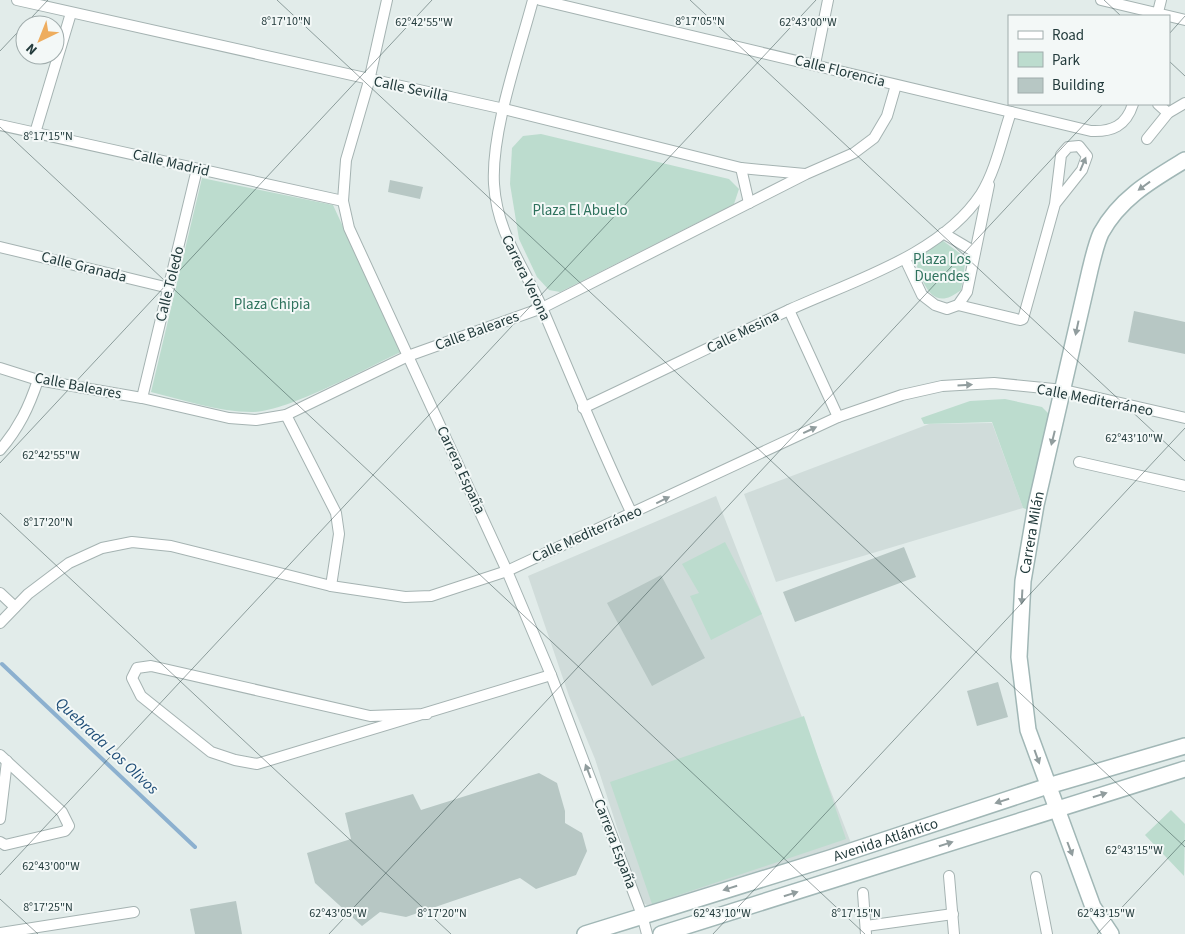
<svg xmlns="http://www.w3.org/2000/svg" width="1185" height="934" font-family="'Source Sans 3',sans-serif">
	<rect width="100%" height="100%" fill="#e2ecea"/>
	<!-- built -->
	<g fill="#d0dcda">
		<polygon points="992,423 1023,508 776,582 744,494 929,424"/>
		<polygon points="716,496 851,843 655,906 647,905 641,902 595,759 569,696 528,576"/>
	</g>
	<!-- green -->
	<g fill="#bcdcce">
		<polygon points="541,134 729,179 739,189 734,204 560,292 549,290 537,277 519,239 510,184 512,148 523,136"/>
		<path d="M202,178l131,27 68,147c-35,16 -114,60 -149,60 -34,0 -68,-12 -101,-20z"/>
		<path d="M942,240l24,18 -5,32c-30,24 -38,-8 -47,-32z"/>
		<polygon points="1005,399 1042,407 1052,417 1034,512 1023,508 992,422 924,424 921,418 970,401"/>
		<polygon points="725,542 762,614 711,640 690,596 699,593 682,564"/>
		<polygon points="804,716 846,839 652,904 610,782"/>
		<polygon points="1171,810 1185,824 1184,876 1145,835"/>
	</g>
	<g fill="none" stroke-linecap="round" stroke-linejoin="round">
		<!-- stream -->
		<polyline stroke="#8cb0cf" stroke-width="4" points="2,664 195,847"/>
	</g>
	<!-- building -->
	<g fill="#b7c7c4">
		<polygon points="390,180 423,187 420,199 388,192"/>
		<polygon points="1134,311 1185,322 1185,354 1128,342"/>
		<polygon points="904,547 916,577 795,622 783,592"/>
		<polygon points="661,575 705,658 652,686 607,603"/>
		<polygon points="998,682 1008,717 977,726 967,691"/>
		<polygon points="539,773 557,783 565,811 565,823 582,833 587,851 576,875 536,889 520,878 406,917 380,912 362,926 315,883 307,853 351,839 345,813 413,794 421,810"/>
		<polygon points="236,901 242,934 195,934 190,909"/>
	</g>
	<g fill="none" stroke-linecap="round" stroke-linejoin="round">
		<defs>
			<g id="street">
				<polyline points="17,0 504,109 741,168 805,174"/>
				<polyline points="387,0 369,81 346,160 343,201 349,228 507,571 551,675 642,915 647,934"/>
				<path d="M533,0c-14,53 -42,131 -39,184 3,50 30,82 49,126 29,68 57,137 89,204"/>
				<path d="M540,0l551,131c21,1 35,-5 42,-27"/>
				<polyline points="1101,0 1185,20"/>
				<polyline points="1157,16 1161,0"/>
				<polyline points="815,64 828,0"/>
				<polyline points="1158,104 1168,113"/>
				<polyline points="0,125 343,201"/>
				<polyline points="35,133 71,13"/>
				<polyline points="1147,139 1168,113 1185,103"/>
				<polyline points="741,168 749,203"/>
				<polyline points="943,233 975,252"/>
				<polyline points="0,247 169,288"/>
				<polyline points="905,259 922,295 935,305 947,309 958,305 967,292 989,185"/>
				<polyline points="958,305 1020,320 1023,319 1055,204 1061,155 1068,147 1079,146 1087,156 1082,170 1055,204"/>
				<polyline points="789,310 838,417"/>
				<polyline points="0,368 38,380 142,398 229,418 256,420 286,415 408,356 542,308 806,174 854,153 874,138 887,116 896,85"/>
				<polyline points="142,398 197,169"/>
				<path d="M583,408c68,-32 137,-66 206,-98 63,-29 152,-55 192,-116 15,-24 21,-56 30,-82"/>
				<polyline points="286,415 336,513 339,534 331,586"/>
				<path d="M0,450c19,-22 29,-43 38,-70"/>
				<polyline points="1079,462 1185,486"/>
				<polyline points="0,593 15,607"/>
				<polyline points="0,623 28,594 69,563 102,548 132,542 171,546 331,586 405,597 431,596 507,571 838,417 902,395 942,386 994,383 1064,390 1185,418"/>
				<polyline points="427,714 370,716 151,666 137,668 132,678 141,696 211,752 235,760 257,764 551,675"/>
				<polyline points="0,755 62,812 69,826 65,831 5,845 0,842"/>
				<polyline points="0,819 7,761"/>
				<polyline points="949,876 954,934"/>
				<polyline points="1036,877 1047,934"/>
				<polyline points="863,893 866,934"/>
				<polyline points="866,926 953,914"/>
				<polyline points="0,933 134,912"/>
			</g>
			<g id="secondary">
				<path id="s1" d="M585,934l245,-76 218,-72 137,-40"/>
				<polyline points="661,934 1185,769"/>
				<path id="s2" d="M1111,934l-18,-27 -65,-177 -9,-73 4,-76 13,-76 54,-235c3,-12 6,-26 11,-37 19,-35 51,-53 84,-73"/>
			</g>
		</defs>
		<!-- street casing -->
		<use href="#street" stroke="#a5b3b2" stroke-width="12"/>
		<!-- secondary casing -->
		<use href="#secondary" stroke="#a1b7b6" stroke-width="18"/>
		<!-- street -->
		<use href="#street" stroke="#fff" stroke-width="10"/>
		<!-- secondary -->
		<use href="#secondary" stroke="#fff" stroke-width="15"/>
	</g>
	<!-- one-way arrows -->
	<defs><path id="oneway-solid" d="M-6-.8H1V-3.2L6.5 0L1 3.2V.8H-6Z" transform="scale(1.25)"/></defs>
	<g fill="#919d9e">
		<use href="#oneway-solid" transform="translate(1083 164) rotate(-67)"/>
		<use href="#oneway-solid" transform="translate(1144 186) rotate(144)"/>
		<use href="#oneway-solid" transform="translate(1077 328) rotate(102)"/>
		<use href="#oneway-solid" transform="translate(965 385) rotate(-3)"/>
		<use href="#oneway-solid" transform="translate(810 430) rotate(-25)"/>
		<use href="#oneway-solid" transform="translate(1053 438) rotate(104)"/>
		<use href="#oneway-solid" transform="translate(663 500) rotate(-26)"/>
		<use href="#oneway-solid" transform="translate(1022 597) rotate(93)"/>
		<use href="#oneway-solid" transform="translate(1037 757) rotate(70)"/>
		<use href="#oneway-solid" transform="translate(588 771) rotate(-111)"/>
		<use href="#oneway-solid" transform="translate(1100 795) rotate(-17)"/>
		<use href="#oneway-solid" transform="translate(1002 801) rotate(162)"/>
		<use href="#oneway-solid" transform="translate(946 844) rotate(-18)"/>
		<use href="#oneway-solid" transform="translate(1070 849) rotate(69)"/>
		<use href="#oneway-solid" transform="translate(730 888) rotate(163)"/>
		<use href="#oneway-solid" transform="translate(791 894) rotate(-17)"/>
	</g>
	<!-- ticks -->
	<path fill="none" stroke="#233b3c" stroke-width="1" stroke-opacity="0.45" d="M277,0l908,847M690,0l495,461M1104,0l17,16M1169,34l16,-18M0,51l48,-51M1169,61l16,15M0,127l865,807M0,463l432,-463M0,513l451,421M0,875l816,-875M0,899l38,35M329,934l774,-830M713,934l472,-506M1097,934l88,-94"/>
	<g text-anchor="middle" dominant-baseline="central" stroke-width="4" stroke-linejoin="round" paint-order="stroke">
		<!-- street labels -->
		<g font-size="15" fill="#233b3c" stroke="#f3f8f7">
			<text transform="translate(840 71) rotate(14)">Calle Florencia</text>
			<text transform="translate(411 89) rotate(12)">Calle Sevilla</text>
			<text transform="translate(171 163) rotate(13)">Calle Madrid</text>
			<text transform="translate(84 267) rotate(14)">Calle Granada</text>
			<text transform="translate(526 278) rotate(64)">Carrera Verona</text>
			<text transform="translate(170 284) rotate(-76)">Calle Toledo</text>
			<text transform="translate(477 331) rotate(-20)">Calle Baleares</text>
			<text transform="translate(743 332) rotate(-26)">Calle Mesina</text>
			<text transform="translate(78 386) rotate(11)">Calle Baleares</text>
			<text transform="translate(1095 400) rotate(11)">Calle Mediterráneo</text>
			<text transform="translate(461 470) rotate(65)">Carrera España</text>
			<text stroke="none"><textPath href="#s2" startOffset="420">Carrera Milán</textPath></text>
			<text transform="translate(587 534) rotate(-24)">Calle Mediterráneo</text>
			<text stroke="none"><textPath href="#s1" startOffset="315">Avenida Atlántico</textPath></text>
			<text transform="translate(615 844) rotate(69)">Carrera España</text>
		</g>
		<!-- park labels -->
		<g font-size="15" fill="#2e725d" stroke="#f3f8f7">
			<text x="580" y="210">Plaza El Abuelo</text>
			<text x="942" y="259">Plaza Los<tspan x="942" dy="17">Duendes</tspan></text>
			<text x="272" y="304">Plaza Chipia</text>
		</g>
		<!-- water labels -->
		<g font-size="16" font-style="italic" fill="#1e4d77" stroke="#f3f8f7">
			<text transform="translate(107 746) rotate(43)">Quebrada Los Olivos</text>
		</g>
	</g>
	<g font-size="12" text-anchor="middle" fill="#233b3c" stroke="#f3f8f7" stroke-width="4" stroke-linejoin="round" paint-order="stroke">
		<text x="286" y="25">8°17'10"N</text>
		<text x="700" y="25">8°17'05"N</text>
		<text x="424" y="26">62°42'55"W</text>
		<text x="808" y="26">62°43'00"W</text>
		<text x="48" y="140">8°17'15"N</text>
		<text x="1134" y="442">62°43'10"W</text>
		<text x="51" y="459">62°42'55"W</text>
		<text x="48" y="526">8°17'20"N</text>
		<text x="1134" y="854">62°43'15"W</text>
		<text x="51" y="870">62°43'00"W</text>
		<text x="48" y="911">8°17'25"N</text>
		<text x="338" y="917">62°43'05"W</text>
		<text x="722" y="917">62°43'10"W</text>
		<text x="1106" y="917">62°43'15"W</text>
		<text x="442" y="917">8°17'20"N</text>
		<text x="856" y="917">8°17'15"N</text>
	</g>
	<!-- legend -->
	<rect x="1008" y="15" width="162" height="90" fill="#f3f8f7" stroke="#a0acac"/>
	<rect x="1018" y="31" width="25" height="8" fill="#ffffff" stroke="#a0acac"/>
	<text x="1052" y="40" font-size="15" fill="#233b3c">Road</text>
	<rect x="1018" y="52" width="25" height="15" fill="#bcdcce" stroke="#a0acac"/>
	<text x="1052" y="65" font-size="15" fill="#233b3c">Park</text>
	<rect x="1018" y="78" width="25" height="15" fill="#b7c7c4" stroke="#a0acac"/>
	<text x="1052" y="90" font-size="15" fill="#233b3c">Building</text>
	<!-- north arrow -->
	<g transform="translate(40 40) rotate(223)"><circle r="24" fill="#f3f8f7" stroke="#a0acac"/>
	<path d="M0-4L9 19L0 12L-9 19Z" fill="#eead5e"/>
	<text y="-8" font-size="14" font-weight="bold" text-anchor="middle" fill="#233b3c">N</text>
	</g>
</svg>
